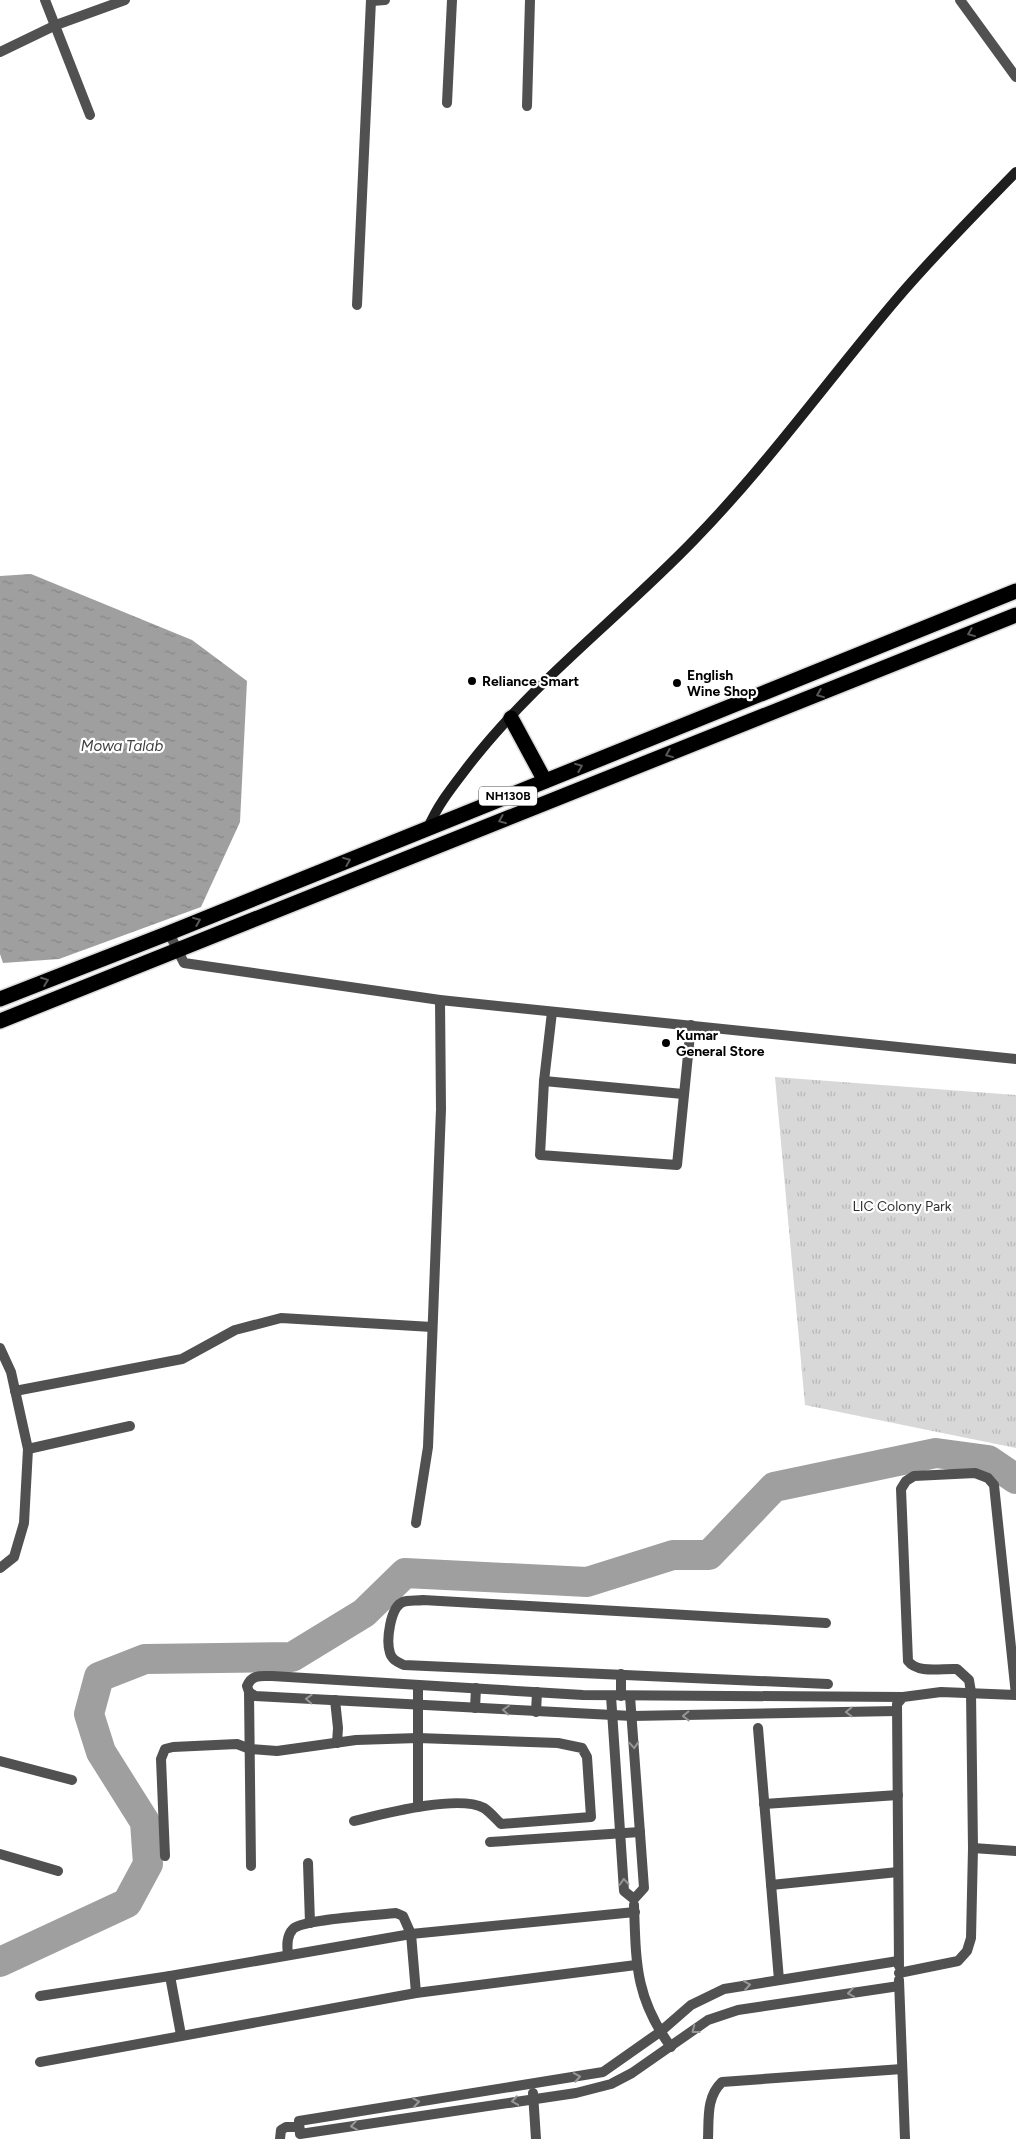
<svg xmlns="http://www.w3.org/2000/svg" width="1016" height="2139" font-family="Figtree,sans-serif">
	<defs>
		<pattern id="grass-tufts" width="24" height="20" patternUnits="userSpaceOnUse" patternTransform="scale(1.25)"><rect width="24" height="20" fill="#d8d8d8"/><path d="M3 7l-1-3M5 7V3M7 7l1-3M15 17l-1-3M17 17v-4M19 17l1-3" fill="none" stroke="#b8b8b8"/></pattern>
		<pattern id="water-ripples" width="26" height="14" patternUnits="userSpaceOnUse" patternTransform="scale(1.25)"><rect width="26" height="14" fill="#9f9f9f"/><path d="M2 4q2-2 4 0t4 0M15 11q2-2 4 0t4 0" fill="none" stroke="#878787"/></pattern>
	</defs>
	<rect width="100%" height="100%" fill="#fff"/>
	<!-- grass -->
	<polygon fill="url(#grass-tufts)" points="775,1077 1016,1095 1016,1448 805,1405"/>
	<!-- water -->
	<polygon fill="url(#water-ripples)" points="31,574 192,640 247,681 240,822 201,907 59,959 3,963 0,954 0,576"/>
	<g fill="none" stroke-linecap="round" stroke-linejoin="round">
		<!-- river -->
		<polyline stroke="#9f9f9f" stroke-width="30" points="0,1962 127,1903 148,1864 145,1822 101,1752 89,1714 99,1677 145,1659 292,1657 364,1613 405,1573 587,1582 673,1555 709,1555 774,1487 936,1453 988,1460 1016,1479"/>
		<defs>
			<g id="highway">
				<polyline points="511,718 545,781"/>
				<polyline points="0,999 169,933 1016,591"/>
				<polyline points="0,1021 1016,615"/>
			</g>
		</defs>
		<!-- highway casing -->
		<use href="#highway" stroke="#dbdbdb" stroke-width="18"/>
		<!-- street -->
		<g stroke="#515151" stroke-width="10">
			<polyline points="45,0 90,115"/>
			<polyline points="960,0 1016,77"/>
			<polyline points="372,1 385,0"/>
			<polyline points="0,52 56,25 125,0"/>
			<polyline points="447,103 452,0"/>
			<polyline points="527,106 530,0"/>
			<polyline points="357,305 371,0"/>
			<polyline points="169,933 184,963 440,1000 1016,1059"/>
			<polyline points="552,1012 544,1081 540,1155 677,1165 691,1025"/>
			<polyline points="544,1081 683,1094"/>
			<polyline points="0,1348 11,1372 28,1449 24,1523 14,1557 0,1568"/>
			<polyline points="15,1391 182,1359 235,1330 281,1318 432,1327"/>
			<polyline points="28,1449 130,1426"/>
			<polyline points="416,1523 428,1447 441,1109 440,1000"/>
			<path d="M826,1623l-403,-23c-6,1 -15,0 -20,2 -13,5 -17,39 -13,51 2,7 8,9 14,12l424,19"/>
			<polyline points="418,1685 418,1807"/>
			<polyline points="249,1692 251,1866"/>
			<polyline points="611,1696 624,1891 634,1899 644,1888 630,1696"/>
			<polyline points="621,1696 621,1674"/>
			<polyline points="335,1700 338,1728 337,1743"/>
			<polyline points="475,1708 476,1688"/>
			<path d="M897,1711l-265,5 -377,-20 -6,-4 -2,-6c5,-12 14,-10 25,-10l311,19 320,2"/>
			<polyline points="536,1712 537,1692"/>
			<polyline points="758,1728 779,1980"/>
			<polyline points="0,1761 72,1780"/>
			<polyline points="764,1804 898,1795"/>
			<polyline points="490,1842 640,1832"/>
			<polyline points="973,1848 1016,1851"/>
			<polyline points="0,1854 58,1871"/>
			<path d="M165,1856l-4,-97 4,-10 8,-2 64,-3 13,5 27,2 79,-11 62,-2 140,5 24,5 5,9 4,60 -90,7c-5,-5 -11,-12 -17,-16 -26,-14 -101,6 -130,13"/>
			<polyline points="308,1863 310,1923"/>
			<polyline points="771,1885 898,1872"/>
			<path d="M634,1905c2,58 1,93 37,142"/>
			<path d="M288,1955c-1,-8 -2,-19 5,-26 10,-10 85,-14 103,-16l7,3 8,18 5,59"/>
			<polyline points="898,1961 724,1989 691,2005 660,2032 603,2072 299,2121 300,2134 576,2093 611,2084 632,2073 708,2020 738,2010 899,1986"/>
			<polyline points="899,1966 897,1704 903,1697 941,1692 1016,1695"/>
			<path d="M899,1973l59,-12 9,-10 4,-13 2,-90 -2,-156 -2,-12 -12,-11c-15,-1 -39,5 -49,-8l-7,-172 5,-8 8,-5 61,-3 13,5 6,7 22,210"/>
			<polyline points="170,1976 181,2035"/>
			<polyline points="899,1980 905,2139"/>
			<polyline points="40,1996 170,1976 411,1934 635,1912"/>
			<polyline points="40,2062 416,1993 636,1965"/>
			<polyline points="533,2093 536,2139"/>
			<polyline points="280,2139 281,2130 286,2127 299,2127"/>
			<path d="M708,2139c1,-20 -2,-42 14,-57l180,-13"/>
		</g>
		<!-- secondary -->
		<path stroke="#1e1e1e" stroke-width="10" d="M428,828c10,-24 25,-42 41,-63 65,-84 152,-149 226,-226 72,-74 133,-159 200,-238 38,-45 80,-87 121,-129"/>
		<!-- highway -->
		<use href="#highway" stroke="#000" stroke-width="15"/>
	</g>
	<!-- one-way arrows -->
	<defs><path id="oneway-chevron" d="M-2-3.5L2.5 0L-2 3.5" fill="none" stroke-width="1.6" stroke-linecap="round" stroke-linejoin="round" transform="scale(1.25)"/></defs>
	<g stroke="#595959">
		<use href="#oneway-chevron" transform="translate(971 633) rotate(158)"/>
		<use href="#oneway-chevron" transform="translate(820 694) rotate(158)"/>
		<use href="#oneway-chevron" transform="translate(669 754) rotate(158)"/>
		<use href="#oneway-chevron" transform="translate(579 767) rotate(-22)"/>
		<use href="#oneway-chevron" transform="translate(502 820) rotate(158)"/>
		<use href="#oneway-chevron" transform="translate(347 861) rotate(-22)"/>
		<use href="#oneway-chevron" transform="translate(197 921) rotate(-22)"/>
		<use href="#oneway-chevron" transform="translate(45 981) rotate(-21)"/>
	</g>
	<g stroke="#979797">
		<use href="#oneway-chevron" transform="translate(309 1699) rotate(-177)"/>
		<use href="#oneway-chevron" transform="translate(506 1710) rotate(-176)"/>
		<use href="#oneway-chevron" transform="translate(849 1712) rotate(179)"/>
		<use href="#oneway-chevron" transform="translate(686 1716) rotate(179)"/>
		<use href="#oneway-chevron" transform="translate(634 1745) rotate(86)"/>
		<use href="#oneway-chevron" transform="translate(624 1882) rotate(-94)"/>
		<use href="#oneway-chevron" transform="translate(747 1985) rotate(-9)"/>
		<use href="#oneway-chevron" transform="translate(851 1993) rotate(171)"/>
		<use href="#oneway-chevron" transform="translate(695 2030) rotate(143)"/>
		<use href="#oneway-chevron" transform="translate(577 2077) rotate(-10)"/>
		<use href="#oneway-chevron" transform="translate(515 2101) rotate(171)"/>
		<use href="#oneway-chevron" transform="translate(416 2102) rotate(-9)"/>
		<use href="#oneway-chevron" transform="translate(354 2126) rotate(171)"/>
	</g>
	<!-- markers -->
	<g fill="#000" stroke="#fff" stroke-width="2">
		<circle cx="472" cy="681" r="5"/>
		<circle cx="677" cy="683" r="5"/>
		<circle cx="666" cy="1043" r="5"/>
	</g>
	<g text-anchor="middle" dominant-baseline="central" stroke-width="4.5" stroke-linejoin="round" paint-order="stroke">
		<!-- shield labels -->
		<rect fill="#fff" stroke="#4c4c4c" stroke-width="1" x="479" y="786.5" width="58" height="19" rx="4"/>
		<g font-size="12" font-weight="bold" fill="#000">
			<text x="508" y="796">NH130B</text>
		</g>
		<!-- poi labels -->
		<g font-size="14" font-weight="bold" fill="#000" stroke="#fff" text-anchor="start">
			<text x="687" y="675">English<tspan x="687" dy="16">Wine Shop</tspan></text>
			<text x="482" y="681">Reliance Smart</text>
			<text x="676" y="1035">Kumar<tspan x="676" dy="16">General Store</tspan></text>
		</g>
		<!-- park labels -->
		<g font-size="14" fill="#2f2f2f" stroke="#fff">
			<text x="902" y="1206">LIC Colony Park</text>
		</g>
		<!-- water labels -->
		<g font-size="15" font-style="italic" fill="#404040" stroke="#fff">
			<text x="122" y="746">Mowa Talab</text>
		</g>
	</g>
</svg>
